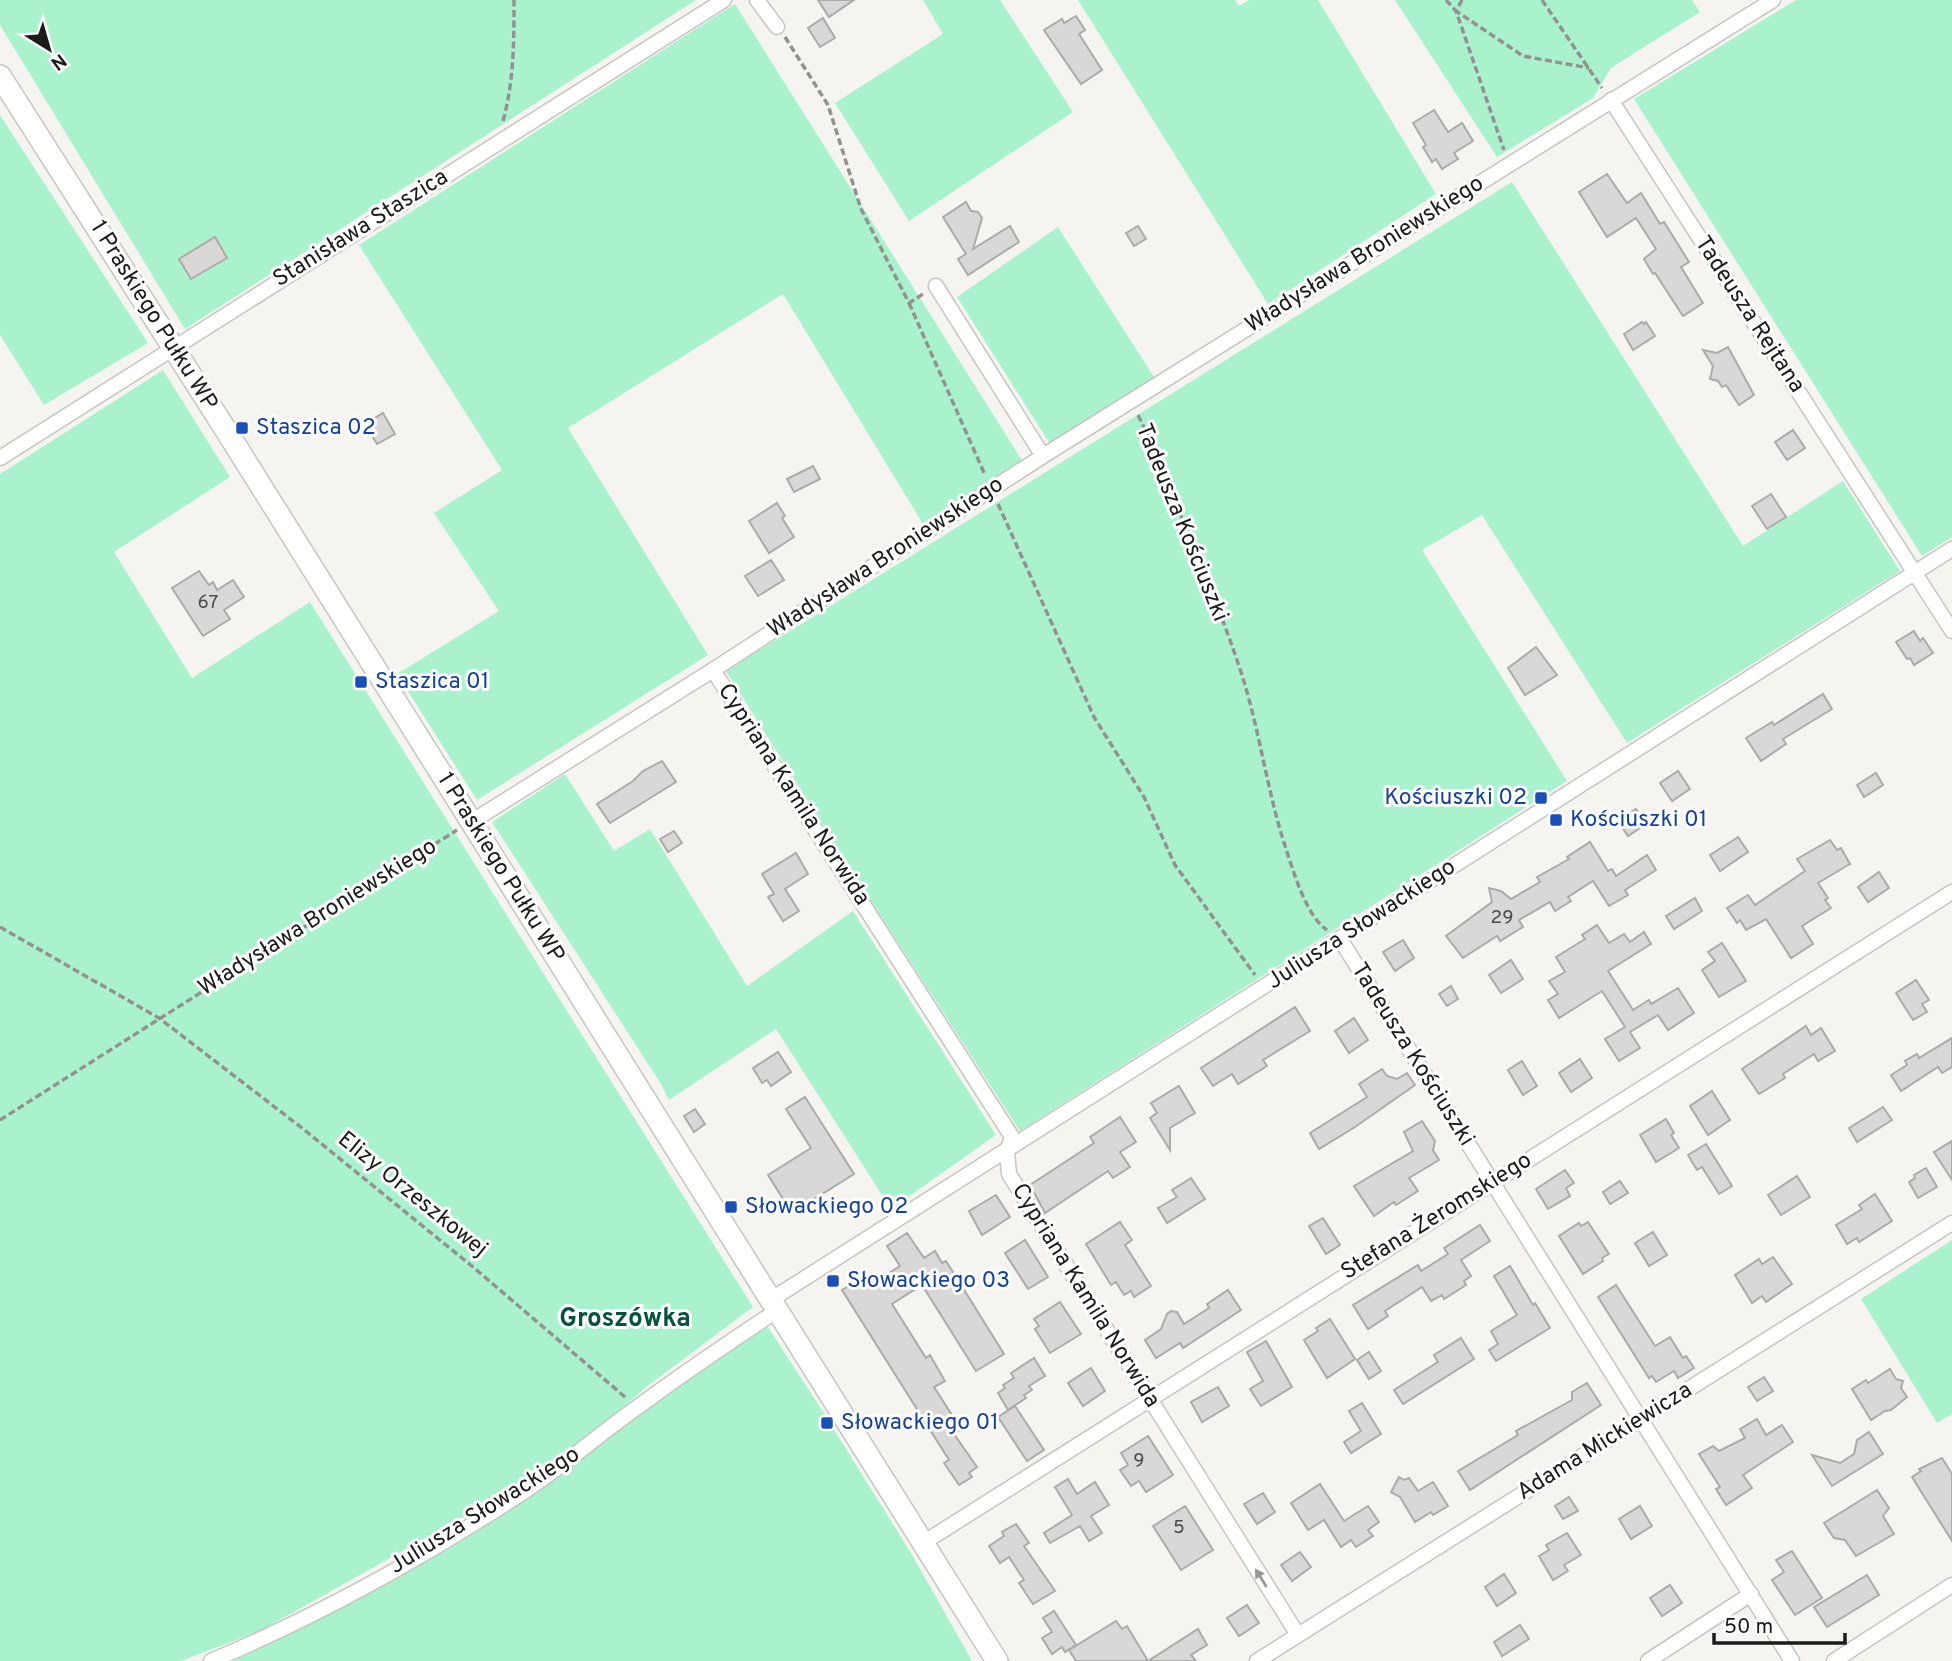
<svg xmlns="http://www.w3.org/2000/svg" width="1952" height="1661" font-family="Overpass,sans-serif">
	<rect width="100%" height="100%" fill="#f5f4f1"/>
	<!-- green -->
	<g fill="#aaf2ce">
		<polygon points="0,0 696,0 185,329 0,25"/>
		<polygon points="923,0 1000,0 1073,112 909,221 835,103 943,34"/>
		<polygon points="1078,0 1235,0 1239,6 1249,0 1318,0 1436,194 1268,304"/>
		<polygon points="1395,0 1692,0 1700,12 1611,68 1593,98 1497,157"/>
		<polygon points="1796,0 1952,0 1952,537 1922,556 1634,99"/>
		<polygon points="735,4 1023,462 923,524 783,294 568,428 708,655 477,800 397,674 499,611 434,513 502,470 359,245"/>
		<polygon points="0,115 148,343 44,405 0,335"/>
		<polygon points="1512,182 1743,546 1843,481 1900,571 1627,743 1482,515 1422,550 1567,781 1020,1131 871,901 726,671"/>
		<polygon points="1058,227 1154,377 1050,444 957,297"/>
		<polygon points="163,370 230,477 114,552 192,678 310,602 753,1307 649,1385 584,1440 506,1493 260,1631 181,1661 0,1661 0,474"/>
		<polygon points="565,774 614,851 650,829 747,986 853,911 996,1135 891,1209 776,1029 669,1100 661,1084 492,822"/>
		<polygon points="1952,1240 1952,1414 1937,1423 1861,1299"/>
		<polygon points="768,1327 825,1415 820,1419 828,1431 833,1428 911,1553 972,1661 234,1661 414,1568 483,1527 563,1474 672,1388"/>
	</g>
	<!-- building -->
	<g fill="#dad8d6" stroke="#adaba9" stroke-width="2">
		<polygon points="818,0 854,0 829,17"/>
		<polygon points="1076,16 1085,30 1079,34 1102,70 1081,84 1044,30 1062,19 1064,23"/>
		<polygon points="823,18 835,38 820,47 808,28"/>
		<polygon points="1434,110 1448,132 1462,123 1473,141 1454,153 1458,159 1442,169 1436,159 1432,162 1423,147 1426,145 1413,123"/>
		<polygon points="1607,174 1627,203 1641,193 1660,224 1664,222 1689,262 1681,267 1703,303 1683,316 1655,273 1653,274 1644,259 1656,249 1636,218 1607,237 1579,192"/>
		<polygon points="966,202 971,211 978,212 982,218 973,249 1010,226 1019,242 968,275 958,259 966,254 943,217"/>
		<polygon points="1138,226 1146,239 1134,246 1126,233"/>
		<polygon points="215,237 227,258 191,279 179,259"/>
		<polygon points="1642,322 1644,324 1646,322 1655,336 1633,350 1624,334"/>
		<polygon points="1728,347 1754,395 1739,405 1726,385 1722,387 1718,381 1710,379 1713,366 1703,350 1717,353"/>
		<polygon points="383,413 395,434 377,444 365,424"/>
		<polygon points="1793,430 1805,448 1787,460 1775,442"/>
		<polygon points="813,466 820,479 794,492 787,479"/>
		<polygon points="1771,494 1786,517 1767,529 1752,506"/>
		<polygon points="777,503 785,516 782,518 794,537 769,553 749,521"/>
		<polygon points="771,560 784,580 758,596 745,576"/>
		<polygon points="199,571 209,585 213,582 217,590 233,580 244,597 224,610 230,619 203,636 172,588"/>
		<polygon points="1914,631 1920,641 1923,638 1933,653 1914,665 1910,658 1907,659 1896,642"/>
		<polygon points="1536,647 1557,675 1525,695 1508,668"/>
		<polygon points="1823,694 1832,709 1783,739 1786,744 1761,761 1746,738 1772,722 1774,725"/>
		<polygon points="662,761 676,782 610,823 597,804 633,781 643,771"/>
		<polygon points="1678,771 1690,789 1672,801 1660,783"/>
		<polygon points="1876,773 1883,785 1864,797 1857,785"/>
		<polygon points="1636,809 1646,824 1628,836 1618,821"/>
		<polygon points="674,831 682,843 668,852 660,839"/>
		<polygon points="1738,837 1748,852 1720,871 1710,855"/>
		<polygon points="1830,840 1837,850 1841,848 1850,864 1818,883 1828,898 1825,900 1831,908 1802,926 1813,944 1791,958 1766,919 1746,930 1740,920 1737,923 1727,908 1748,895 1755,905 1805,871 1797,859"/>
		<polygon points="1590,842 1608,871 1612,869 1616,876 1647,855 1656,870 1625,890 1628,895 1609,906 1593,881 1568,897 1571,901 1555,911 1550,902 1519,920 1523,927 1500,941 1497,936 1463,958 1446,936 1492,902 1489,888 1501,891 1511,899 1540,882 1537,877 1569,859 1567,857"/>
		<polygon points="796,853 808,874 785,889 799,911 783,921 768,897 774,894 762,874"/>
		<polygon points="1879,872 1889,888 1868,902 1858,887"/>
		<polygon points="1695,898 1702,911 1674,929 1666,916"/>
		<polygon points="1597,925 1609,943 1624,934 1630,942 1644,932 1651,944 1608,971 1633,1010 1649,1000 1651,1004 1678,988 1694,1013 1668,1030 1658,1015 1630,1032 1640,1048 1619,1061 1605,1039 1625,1027 1602,991 1559,1018 1548,1000 1558,994 1549,981 1565,972 1556,957 1585,939 1582,935"/>
		<polygon points="1403,940 1414,958 1395,971 1383,952"/>
		<polygon points="1722,943 1746,981 1719,997 1702,970 1715,961 1708,952"/>
		<polygon points="1511,960 1523,979 1501,993 1489,975"/>
		<polygon points="1916,980 1929,1000 1922,1004 1927,1012 1913,1020 1896,993"/>
		<polygon points="1451,986 1458,999 1447,1006 1439,994"/>
		<polygon points="1295,1007 1310,1031 1263,1060 1267,1066 1238,1084 1232,1074 1213,1086 1201,1068"/>
		<polygon points="1354,1018 1368,1040 1349,1053 1335,1031"/>
		<polygon points="1806,1026 1811,1035 1821,1028 1835,1051 1818,1061 1814,1054 1783,1074 1785,1078 1759,1094 1742,1069"/>
		<polygon points="1952,1038 1952,1067 1942,1073 1938,1067 1901,1091 1891,1075 1907,1065 1905,1061 1917,1054 1919,1058"/>
		<polygon points="778,1052 791,1072 771,1086 767,1080 762,1083 753,1068"/>
		<polygon points="1580,1059 1592,1078 1571,1092 1559,1073"/>
		<polygon points="1522,1061 1537,1086 1523,1095 1508,1070"/>
		<polygon points="1382,1069 1387,1076 1397,1079 1407,1073 1415,1085 1355,1127 1319,1149 1310,1133 1367,1097 1359,1084"/>
		<polygon points="1179,1086 1195,1113 1170,1128 1170,1150 1150,1118 1157,1113 1151,1103"/>
		<polygon points="1712,1091 1730,1120 1708,1135 1690,1106"/>
		<polygon points="805,1097 854,1174 792,1213 768,1175 811,1148 786,1109"/>
		<polygon points="1883,1107 1892,1120 1857,1142 1849,1128"/>
		<polygon points="695,1109 705,1124 694,1132 684,1116"/>
		<polygon points="1120,1117 1136,1142 1120,1152 1130,1167 1113,1178 1108,1171 1045,1213 1030,1185 1094,1143 1090,1137"/>
		<polygon points="1666,1119 1674,1133 1671,1135 1679,1148 1656,1162 1640,1135"/>
		<polygon points="1422,1121 1435,1141 1433,1150 1439,1160 1409,1178 1418,1191 1396,1205 1394,1202 1374,1216 1354,1186 1413,1151 1404,1132"/>
		<polygon points="1952,1141 1952,1180 1934,1152"/>
		<polygon points="1706,1144 1732,1186 1719,1194 1702,1167 1697,1170 1688,1155"/>
		<polygon points="1926,1168 1937,1187 1918,1198 1909,1182 1915,1178 1914,1175"/>
		<polygon points="1565,1170 1574,1183 1566,1188 1570,1196 1548,1209 1536,1189"/>
		<polygon points="1797,1176 1810,1197 1781,1215 1768,1195"/>
		<polygon points="1191,1178 1205,1199 1167,1223 1158,1208 1177,1197 1172,1190"/>
		<polygon points="1620,1181 1628,1193 1610,1204 1603,1192"/>
		<polygon points="1875,1194 1892,1221 1859,1242 1857,1238 1847,1244 1836,1225 1862,1209 1859,1205"/>
		<polygon points="996,1195 1010,1217 982,1235 969,1211"/>
		<polygon points="1323,1218 1340,1245 1326,1254 1309,1226"/>
		<polygon points="1120,1222 1132,1240 1125,1245 1151,1286 1134,1297 1131,1291 1124,1295 1116,1282 1111,1285 1086,1244"/>
		<polygon points="1588,1222 1609,1254 1602,1258 1603,1261 1583,1274 1559,1236 1579,1223 1581,1226"/>
		<polygon points="1480,1225 1490,1241 1461,1260 1471,1276 1464,1281 1466,1285 1444,1299 1442,1295 1431,1301 1422,1287 1385,1311 1388,1316 1368,1329 1353,1305 1418,1265 1421,1271 1448,1254 1444,1248"/>
		<polygon points="1653,1232 1667,1255 1649,1266 1635,1243"/>
		<polygon points="907,1233 924,1258 935,1251 942,1263 946,1261 1004,1354 976,1371 922,1285 892,1304 926,1358 930,1355 945,1381 934,1387 961,1429 954,1434 977,1467 969,1473 972,1477 959,1485 944,1463 949,1460 842,1290 864,1276 870,1285 900,1266 887,1246"/>
		<polygon points="1025,1240 1048,1277 1028,1289 1005,1253"/>
		<polygon points="1773,1257 1792,1284 1766,1302 1762,1296 1752,1303 1735,1275 1759,1259 1762,1264"/>
		<polygon points="1510,1266 1533,1305 1535,1303 1550,1328 1496,1361 1489,1350 1498,1344 1491,1331 1517,1315 1494,1276"/>
		<polygon points="1616,1285 1655,1346 1670,1337 1683,1358 1686,1356 1694,1368 1678,1378 1674,1371 1656,1382 1652,1376 1649,1378 1598,1297"/>
		<polygon points="1228,1290 1241,1310 1183,1348 1180,1343 1156,1358 1145,1340 1161,1329 1167,1314 1171,1311 1177,1312 1184,1324 1209,1308 1207,1304"/>
		<polygon points="1060,1302 1081,1334 1050,1353 1035,1329 1039,1326 1034,1319"/>
		<polygon points="1330,1319 1355,1359 1327,1378 1304,1340 1318,1331 1316,1328"/>
		<polygon points="1461,1338 1474,1359 1403,1404 1394,1390 1438,1362 1434,1355"/>
		<polygon points="1266,1341 1292,1387 1261,1406 1250,1389 1263,1381 1247,1352"/>
		<polygon points="1369,1352 1381,1371 1369,1379 1357,1360"/>
		<polygon points="1034,1358 1045,1376 1029,1386 1032,1390 1024,1395 1026,1398 1008,1410 998,1393 1005,1388 1003,1385 1014,1378 1011,1373"/>
		<polygon points="1091,1368 1105,1391 1083,1406 1068,1383"/>
		<polygon points="1890,1369 1896,1379 1903,1381 1901,1388 1907,1397 1891,1410 1885,1411 1871,1420 1852,1389 1866,1380 1868,1383"/>
		<polygon points="1764,1377 1773,1391 1757,1401 1748,1387"/>
		<polygon points="1587,1383 1601,1405 1470,1490 1458,1471 1518,1435 1516,1431 1572,1400 1572,1392"/>
		<polygon points="1218,1387 1229,1406 1202,1422 1191,1402"/>
		<polygon points="1362,1403 1381,1434 1351,1453 1344,1442 1361,1431 1349,1411"/>
		<polygon points="1015,1406 1044,1450 1027,1461 998,1417"/>
		<polygon points="1757,1419 1766,1435 1782,1425 1793,1442 1743,1475 1752,1488 1726,1505 1716,1489 1720,1487 1699,1454 1713,1446 1719,1451 1745,1438 1740,1429"/>
		<polygon points="1869,1432 1883,1454 1832,1486 1812,1455 1840,1463 1854,1454 1857,1440"/>
		<polygon points="1148,1436 1173,1475 1146,1492 1139,1481 1131,1486 1120,1470 1128,1465 1121,1453"/>
		<polygon points="1942,1458 1952,1474 1952,1541 1912,1477 1921,1471 1919,1469"/>
		<polygon points="1399,1477 1404,1480 1409,1478 1418,1491 1433,1482 1448,1506 1433,1515 1431,1512 1415,1522 1400,1497 1391,1492"/>
		<polygon points="1068,1479 1077,1494 1095,1482 1109,1505 1091,1516 1102,1533 1089,1541 1080,1526 1050,1543 1044,1533 1072,1515 1055,1487"/>
		<polygon points="1320,1484 1344,1521 1368,1506 1379,1522 1368,1530 1373,1536 1356,1547 1351,1540 1341,1547 1324,1520 1308,1530 1291,1503"/>
		<polygon points="1877,1490 1889,1508 1883,1516 1894,1534 1856,1556 1845,1540 1834,1538 1824,1523"/>
		<polygon points="1263,1493 1275,1512 1257,1524 1244,1504"/>
		<polygon points="1569,1497 1578,1511 1563,1519 1555,1506"/>
		<polygon points="1185,1506 1213,1550 1181,1570 1153,1526"/>
		<polygon points="1640,1506 1652,1526 1631,1539 1619,1519"/>
		<polygon points="1016,1524 1029,1543 1024,1546 1055,1591 1033,1604 1019,1583 1024,1580 1009,1557 1000,1563 989,1546 1004,1536 1002,1532"/>
		<polygon points="1567,1533 1581,1555 1564,1565 1568,1571 1553,1580 1539,1556 1549,1550 1546,1545"/>
		<polygon points="1792,1551 1822,1598 1795,1615 1772,1580 1784,1572 1776,1560"/>
		<polygon points="1300,1552 1311,1567 1292,1581 1281,1565"/>
		<polygon points="1504,1574 1516,1593 1497,1606 1485,1587"/>
		<polygon points="1867,1575 1879,1595 1827,1627 1814,1607"/>
		<polygon points="1670,1585 1682,1603 1662,1616 1650,1598"/>
		<polygon points="1247,1605 1259,1623 1239,1636 1227,1618"/>
		<polygon points="1054,1611 1076,1645 1065,1652 1062,1647 1052,1654 1042,1638 1052,1632 1043,1618"/>
		<polygon points="1116,1621 1122,1629 1127,1626 1148,1661 1198,1629 1207,1645 1191,1655 1196,1661 1076,1661 1069,1650"/>
		<polygon points="1520,1625 1529,1639 1502,1656 1494,1642"/>
	</g>
	<g fill="none" stroke-linecap="round" stroke-linejoin="round">
		<defs>
			<g id="street">
				<polyline points="757,0 777,27"/>
				<polyline points="1611,100 1952,631"/>
				<polyline points="936,286 1043,456"/>
				<polyline points="0,458 724,0"/>
				<polyline points="713,670 1012,1137 1007,1152 1009,1174 1298,1635"/>
				<polyline points="471,822 713,670 1043,456 1773,0"/>
				<polyline points="1340,939 1792,1661"/>
				<polyline points="772,1299 1952,549"/>
				<polyline points="923,1543 1952,892"/>
				<path d="M211,1661c107,-45 211,-103 308,-166 42,-27 79,-60 120,-89 45,-33 92,-65 139,-96"/>
				<polyline points="1257,1661 1952,1223"/>
				<polyline points="1648,1661 1751,1594"/>
				<polyline points="1834,1661 1952,1585"/>
			</g>
			<polyline id="secondary" points="0,76 229,435 997,1661"/>
		</defs>
		<!-- street casing -->
		<use href="#street" stroke="#c6c5c2" stroke-width="17"/>
		<!-- secondary casing -->
		<use href="#secondary" stroke="#c6c5c2" stroke-width="24"/>
		<!-- path -->
		<g stroke="#939290" stroke-width="3.5" stroke-dasharray="7 3.5" stroke-linecap="butt">
			<polyline points="1446,0 1456,11 1504,150"/>
			<polyline points="1462,0 1456,11 1523,56 1589,68"/>
			<polyline points="1542,0 1602,88"/>
			<polyline points="785,37 828,105 861,209 909,303 923,294"/>
			<path d="M503,121c11,-40 11,-79 11,-121"/>
			<polyline points="909,303 985,475"/>
			<path d="M1138,415l11,23c30,75 64,151 90,228 20,59 27,121 46,180 8,24 21,70 42,84"/>
			<polyline points="998,504 1094,717 1144,797 1175,865 1255,975"/>
			<polyline points="0,927 159,1018 302,1128 473,1267 625,1397"/>
			<polyline points="0,1120 457,830"/>
		</g>
		<!-- street -->
		<use href="#street" stroke="#fff" stroke-width="14"/>
		<!-- secondary -->
		<use href="#secondary" stroke="#fff" stroke-width="21"/>
	</g>
	<!-- one-way arrows -->
	<defs><path id="oneway-solid" d="M-6-.8H1V-3.2L6.5 0L1 3.2V.8H-6Z" transform="scale(1.75)"/></defs>
	<use fill="#989898" href="#oneway-solid" transform="translate(1261 1578) rotate(-122)"/>
	<!-- markers -->
	<g fill="#1a4fb4" stroke="#fff" stroke-width="2.5">
		<rect x="235" y="421" width="14" height="14" rx="3.5"/>
		<rect x="354" y="675" width="14" height="14" rx="3.5"/>
		<rect x="1534" y="791" width="14" height="14" rx="3.5"/>
		<rect x="1549" y="813" width="14" height="14" rx="3.5"/>
		<rect x="724" y="1200" width="14" height="14" rx="3.5"/>
		<rect x="826" y="1274" width="14" height="14" rx="3.5"/>
		<rect x="820" y="1416" width="14" height="14" rx="3.5"/>
	</g>
	<g text-anchor="middle" dominant-baseline="central" stroke-width="6" stroke-linejoin="round" paint-order="stroke">
		<!-- number labels -->
		<g font-size="19" fill="#4b4a49">
			<text x="208" y="603">67</text>
			<text x="1502" y="918">29</text>
			<text x="1139" y="1461">9</text>
			<text x="1179" y="1528">5</text>
		</g>
		<!-- street labels -->
		<g font-size="23" fill="#1b1b1a" stroke="#fff">
			<text transform="translate(361 229) rotate(-32)">Stanisława Staszica</text>
			<text transform="translate(1365 255) rotate(-32)">Władysława Broniewskiego</text>
			<text transform="translate(1749 315) rotate(57)">Tadeusza Rejtana</text>
			<text transform="translate(153 316) rotate(58)">1 Praskiego Pułku WP</text>
			<text transform="translate(1181 523) rotate(68)">Tadeusza Kościuszki</text>
			<text transform="translate(886 558) rotate(-33)">Władysława Broniewskiego</text>
			<text transform="translate(793 795) rotate(57)">Cypriana Kamila Norwida</text>
			<text transform="translate(500 868) rotate(58)">1 Praskiego Pułku WP</text>
			<text transform="translate(318 918) rotate(-32)">Władysława Broniewskiego</text>
			<text transform="translate(1362 925) rotate(-33)">Juliusza Słowackiego</text>
			<text transform="translate(1412 1055) rotate(58)">Tadeusza Kościuszki</text>
			<text transform="translate(412 1195) rotate(39)">Elizy Orzeszkowej</text>
			<text transform="translate(1437 1217) rotate(-32)">Stefana Żeromskiego</text>
			<text transform="translate(1085 1296) rotate(58)">Cypriana Kamila Norwida</text>
			<text transform="translate(1605 1442) rotate(-32)">Adama Mickiewicza</text>
			<text transform="translate(485 1511) rotate(-32)">Juliusza Słowackiego</text>
		</g>
		<!-- transit labels -->
		<g font-size="23" fill="#164399" stroke="#fff" text-anchor="start">
			<text x="256" y="428">Staszica 02</text>
			<text x="375" y="682">Staszica 01</text>
			<text x="1527" y="798" text-anchor="end">Kościuszki 02</text>
			<text x="1570" y="820">Kościuszki 01</text>
			<text x="745" y="1207">Słowackiego 02</text>
			<text x="847" y="1281">Słowackiego 03</text>
			<text x="841" y="1423">Słowackiego 01</text>
		</g>
		<!-- quarter labels -->
		<g font-size="26" font-weight="bold" fill="#05533c" stroke="#fff">
			<text x="625" y="1319">Groszówka</text>
		</g>
	</g>
	<!-- north arrow -->
	<g transform="translate(49 49) rotate(143)" stroke="#ffffff" stroke-width="5" paint-order="stroke">
	<path d="M0-5L12 26L0 18L-12 26Z" fill="#1b1b1a"/>
	<text y="-10" font-size="19" font-weight="bold" text-anchor="middle" fill="#1b1b1a">N</text>
	</g>
	<!-- scale -->
	<path d="M1714 1633v10h131v-10" fill="none" stroke="#1b1b1a" stroke-width="3.5"/>
	<text x="1724" y="1633" font-size="21" fill="#1b1b1a" stroke="#ffffff" stroke-width="5" paint-order="stroke">50 m</text>
</svg>
